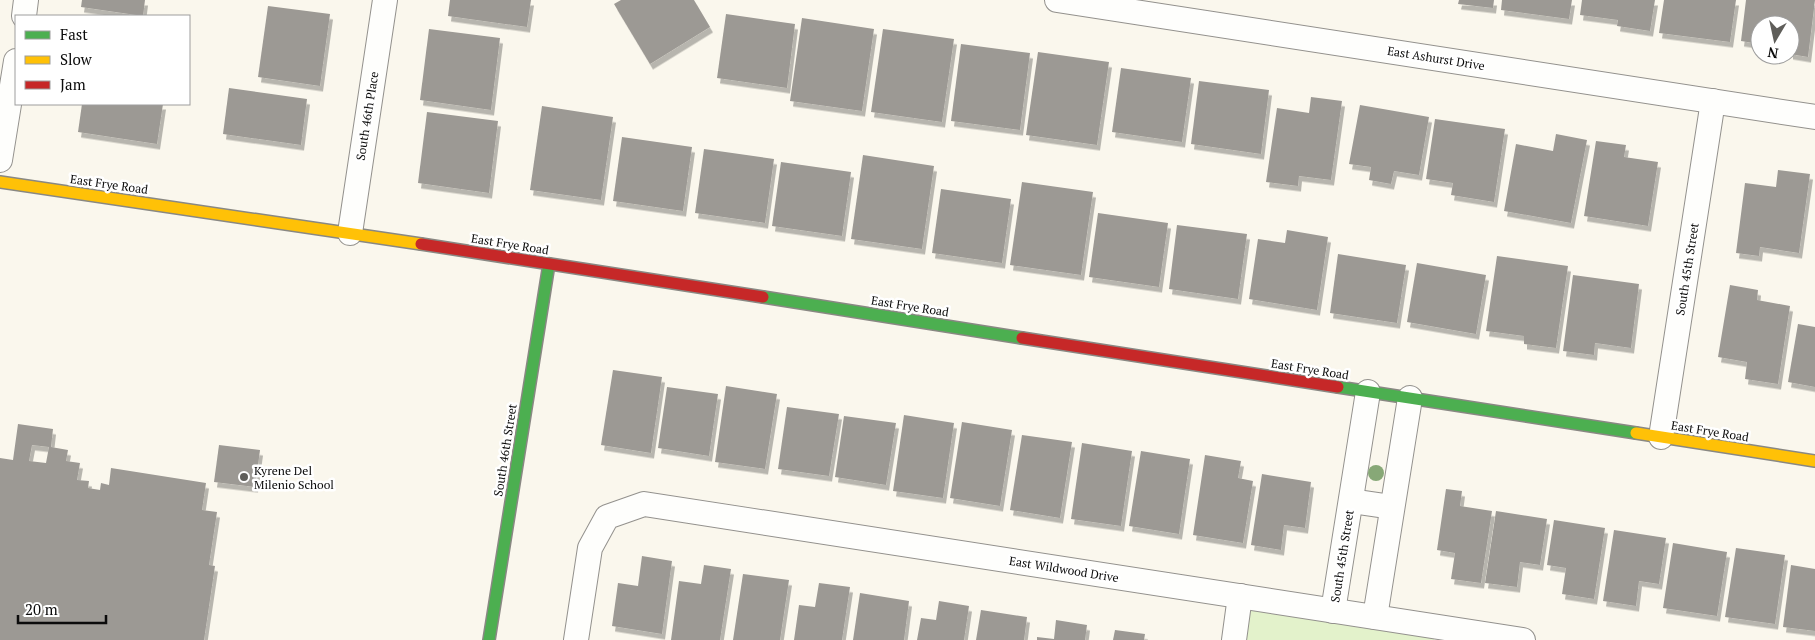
<svg xmlns="http://www.w3.org/2000/svg" width="1815" height="640" font-family="'PT Serif',serif">
	<defs>
		<filter id="shadow"><feDropShadow dx="3" dy="5.5" stdDeviation="0" flood-color="#0004"/></filter>
	</defs>
	<rect width="100%" height="100%" fill="#faf7ed"/>
	<!-- green -->
	<polygon fill="#e3f2cb" points="1240,596 1436,626 1434,640 1234,640"/>
	<!-- building -->
	<g fill="#9c9994" fill-rule="evenodd" filter="url(#shadow)">
		<polygon points="82,0 145,0 143,16 81,7"/>
		<polygon points="450,0 531,0 527,27 448,16"/>
		<polygon points="621,0 694,0 710,27 650,64 614,4"/>
		<polygon points="1459,0 1494,0 1493,8 1458,4"/>
		<polygon points="1502,0 1572,0 1569,19 1501,10"/>
		<polygon points="1582,0 1655,0 1650,31 1617,26 1618,20 1580,15"/>
		<polygon points="1664,0 1736,0 1730,42 1659,33"/>
		<polygon points="1746,0 1815,0 1808,57 1790,54 1790,25 1760,25 1760,44 1741,41"/>
		<polygon points="268,6 330,14 320,86 258,77"/>
		<polygon points="726,14 795,24 787,88 717,78"/>
		<polygon points="802,18 874,29 862,111 790,101"/>
		<polygon points="429,29 500,38 491,110 420,100"/>
		<polygon points="883,29 954,39 942,122 871,112"/>
		<polygon points="961,44 1030,53 1020,130 951,121"/>
		<polygon points="1038,52 1109,62 1097,145 1026,135"/>
		<polygon points="1121,68 1191,78 1182,142 1112,132"/>
		<polygon points="1199,81 1269,90 1261,154 1191,144"/>
		<polygon points="229,88 307,99 301,145 223,134"/>
		<polygon points="1311,97 1342,101 1331,180 1299,176 1298,186 1266,182 1277,108 1309,113"/>
		<polygon points="82,104 163,104 157,144 78,132"/>
		<polygon points="1360,105 1429,117 1419,175 1394,171 1391,184 1369,180 1371,167 1349,164"/>
		<polygon points="542,106 613,117 601,200 530,190"/>
		<polygon points="427,112 498,121 489,193 418,183"/>
		<polygon points="1435,119 1505,129 1494,202 1451,195 1453,183 1426,179"/>
		<polygon points="1556,134 1587,140 1571,223 1504,211 1516,144 1553,151"/>
		<polygon points="622,137 692,147 683,211 613,201"/>
		<polygon points="1596,141 1626,145 1624,157 1658,162 1648,226 1584,216"/>
		<polygon points="704,149 774,159 765,223 695,213"/>
		<polygon points="863,155 934,166 922,249 851,239"/>
		<polygon points="781,162 851,172 842,236 772,226"/>
		<polygon points="1778,170 1810,174 1799,253 1760,247 1759,256 1736,253 1745,183 1776,187"/>
		<polygon points="1022,182 1093,192 1081,275 1010,265"/>
		<polygon points="941,189 1011,199 1002,263 932,253"/>
		<polygon points="1098,213 1168,223 1159,287 1089,277"/>
		<polygon points="1177,225 1247,234 1238,299 1169,289"/>
		<polygon points="1287,230 1328,237 1317,310 1249,299 1258,239 1285,243"/>
		<polygon points="1338,254 1406,265 1397,323 1330,313"/>
		<polygon points="1497,256 1568,266 1556,348 1524,344 1524,336 1486,331"/>
		<polygon points="1417,263 1486,275 1476,334 1407,322"/>
		<polygon points="1573,275 1639,284 1631,348 1595,343 1594,355 1563,351"/>
		<polygon points="1730,285 1758,290 1757,300 1790,306 1778,384 1745,379 1747,362 1718,357"/>
		<polygon points="1798,324 1815,327 1815,387 1788,382"/>
		<polygon points="613,370 662,377 651,453 601,445"/>
		<polygon points="726,386 777,394 765,469 715,462"/>
		<polygon points="667,387 718,394 709,456 658,448"/>
		<polygon points="787,407 839,414 829,476 778,469"/>
		<polygon points="904,415 954,423 943,498 893,491"/>
		<polygon points="844,416 896,423 886,485 835,477"/>
		<polygon points="962,422 1012,430 1000,506 950,498"/>
		<path d="M18,424l35,5 -2,18 17,3 -2,11 14,2 -3,17 12,1 -1,7 12,2 1,-7 8,2 2,-17 95,15 -4,27 15,2 -8,53 6,1 -11,74h-204v-182l13,2zM32,445l17,2 -3,16 -17,-2z"/>
		<polygon points="1022,435 1072,442 1060,518 1010,510"/>
		<polygon points="1082,443 1132,451 1121,526 1071,519"/>
		<polygon points="219,445 260,450 255,487 214,482"/>
		<polygon points="1141,451 1190,459 1179,534 1129,526"/>
		<polygon points="1205,455 1241,461 1238,478 1253,481 1243,543 1193,535"/>
		<polygon points="1262,474 1311,482 1305,528 1284,525 1281,550 1251,545"/>
		<polygon points="1446,489 1462,491 1460,506 1492,511 1481,583 1451,579 1455,553 1437,550"/>
		<polygon points="1496,511 1547,519 1540,565 1520,562 1517,587 1485,583"/>
		<polygon points="1554,520 1605,528 1594,599 1562,594 1566,568 1547,565"/>
		<polygon points="1614,530 1666,538 1659,584 1639,581 1636,606 1603,601"/>
		<polygon points="1673,543 1727,552 1717,616 1663,608"/>
		<polygon points="1736,548 1785,555 1775,624 1725,617"/>
		<polygon points="642,556 672,561 662,634 612,626 618,583 638,586"/>
		<polygon points="704,565 731,569 720,640 671,640 679,581 701,584"/>
		<polygon points="1791,565 1815,569 1815,631 1783,627"/>
		<polygon points="743,574 789,580 780,640 733,640"/>
		<polygon points="819,583 850,587 842,640 794,640 799,605 815,607"/>
		<polygon points="860,593 909,601 904,640 853,640"/>
		<polygon points="939,601 969,606 964,640 917,640 921,618 936,620"/>
		<polygon points="981,610 1027,617 1024,640 976,640"/>
		<polygon points="1056,620 1087,625 1085,640 1037,640 1037,637 1054,639"/>
		<polygon points="1115,630 1145,634 1144,640 1113,640"/>
	</g>
	<g fill="none" stroke-linecap="round" stroke-linejoin="round">
		<defs>
			<g id="street">
				<polyline points="1057,0 1815,117"/>
				<polyline points="24,16 26,0"/>
				<polyline points="0,160 16,61"/>
				<polyline points="350,233 385,0"/>
				<polyline points="1661,437 1713,101"/>
				<polyline points="1351,501 1392,507"/>
				<polyline points="1333,611 1368,392"/>
				<polyline points="1375,617 1410,398"/>
				<polyline points="576,640 590,548 607,517 644,504 1523,640"/>
				<polyline points="1234,640 1240,596"/>
			</g>
			<g id="fast">
				<polyline points="763,297 1022,338"/>
				<polyline points="1338,387 1636,433"/>
				<polyline points="489,640 549,264"/>
			</g>
			<g id="slow">
				<polyline points="0,182 421,244"/>
				<polyline points="1636,433 1815,461"/>
			</g>
			<g id="jam">
				<polyline points="421,244 763,297"/>
				<polyline points="1022,338 1338,387"/>
			</g>
		</defs>
		<!-- street casing -->
		<use href="#street" stroke="#93918d" stroke-width="26"/>
		<!-- fast casing -->
		<use href="#fast" stroke="#898883" stroke-width="14"/>
		<!-- slow casing -->
		<use href="#slow" stroke="#898883" stroke-width="14"/>
		<!-- jam casing -->
		<use href="#jam" stroke="#898883" stroke-width="14"/>
		<!-- street -->
		<use href="#street" stroke="#fefefc" stroke-width="24"/>
		<!-- fast -->
		<use href="#fast" stroke="#4caf50" stroke-width="11"/>
		<!-- slow -->
		<use href="#slow" stroke="#ffc107" stroke-width="11"/>
		<!-- jam -->
		<use href="#jam" stroke="#c62828" stroke-width="11"/>
	</g>
	<!-- trees -->
	<circle fill="#87a877" cx="1376" cy="473" r="8"/>
	<!-- markers -->
	<circle fill="#5f5e5a" stroke="#fff" stroke-width="2" cx="244" cy="477" r="5"/>
	<g text-anchor="middle" dominant-baseline="central" stroke-width="5" stroke-linejoin="round" paint-order="stroke">
		<!-- street labels -->
		<g font-size="12" fill="#0b0b0b" stroke="#fff">
			<text transform="translate(1436 58) rotate(9)">East Ashurst Drive</text>
			<text transform="translate(367 116) rotate(-81)">South 46th Place</text>
			<text transform="translate(109 184) rotate(8)">East Frye Road</text>
			<text transform="translate(510 244) rotate(9)">East Frye Road</text>
			<text transform="translate(1687 269) rotate(-81)">South 45th Street</text>
			<text transform="translate(910 306) rotate(9)">East Frye Road</text>
			<text transform="translate(1310 369) rotate(9)">East Frye Road</text>
			<text transform="translate(1710 431) rotate(9)">East Frye Road</text>
			<text transform="translate(505 450) rotate(-81)">South 46th Street</text>
			<text transform="translate(1342 556) rotate(-81)">South 45th Street</text>
			<text transform="translate(1064 569) rotate(9)">East Wildwood Drive</text>
		</g>
		<!-- poi labels -->
		<g font-size="12" fill="#0b0b0b" stroke="#fff" text-anchor="start">
			<text x="254" y="470">Kyrene Del<tspan x="254" dy="14">Milenio School</tspan></text>
		</g>
	</g>
	<!-- legend -->
	<rect x="15" y="15" width="175" height="90" fill="#ffffff" stroke="#9d9d9d"/>
	<rect x="25" y="31" width="25" height="8" fill="#4caf50" stroke="#9d9d9d"/>
	<text x="60" y="40" font-size="15" fill="#0b0b0b">Fast</text>
	<rect x="25" y="56" width="25" height="8" fill="#ffc107" stroke="#9d9d9d"/>
	<text x="60" y="65" font-size="15" fill="#0b0b0b">Slow</text>
	<rect x="25" y="81" width="25" height="8" fill="#c62828" stroke="#9d9d9d"/>
	<text x="60" y="90" font-size="15" fill="#0b0b0b">Jam</text>
	<!-- north arrow -->
	<g transform="translate(1775 40) rotate(189)"><circle r="24" fill="#ffffff" stroke="#9d9d9d"/>
	<path d="M0-4L9 19L0 12L-9 19Z" fill="#5f5e5a"/>
	<text y="-8" font-size="14" font-weight="bold" text-anchor="middle" fill="#0b0b0b">N</text>
	</g>
	<!-- scale -->
	<path d="M18 615v8h88v-8" fill="none" stroke="#0b0b0b" stroke-width="2.5"/>
	<text x="25" y="615" font-size="15" fill="#0b0b0b" stroke="#ffffff" stroke-width="4" paint-order="stroke">20 m</text>
</svg>
